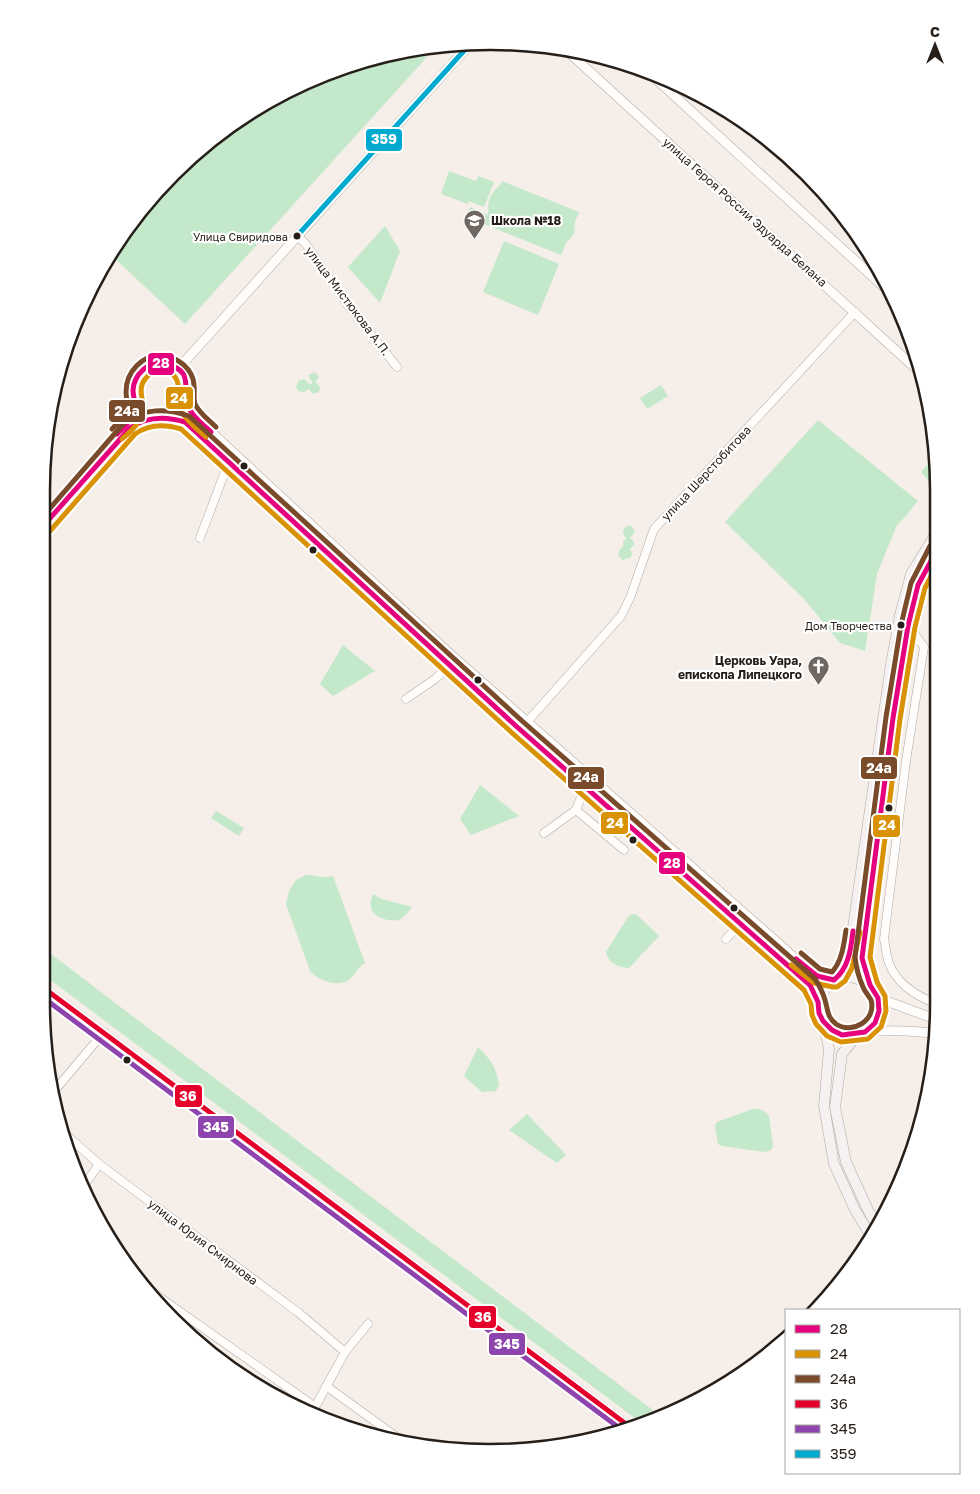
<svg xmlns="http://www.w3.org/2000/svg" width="980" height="1494" font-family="'Golos Text',sans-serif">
	<rect width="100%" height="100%" fill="#f6efe9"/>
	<!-- green -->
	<g fill="#c3e8ca">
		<polygon points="437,46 185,324 112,256 152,194 217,134 291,88 374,57"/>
		<polygon points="449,171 476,181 478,176 494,182 484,207 469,201 468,204 441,194"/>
		<path d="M502,181l77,31 -4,10 -1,12 -8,9 -5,12 -95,-38 4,-10 18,8c1,-6 -1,-11 2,-17 2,-7 9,-10 12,-17z"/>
		<polygon points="385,226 400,251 380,303 348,267"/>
		<polygon points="504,241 559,264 538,315 483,292"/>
		<polygon points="315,372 319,377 315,382 320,387 319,392 313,394 309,389 304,392 298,391 296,387 298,381 304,379 310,385 313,382 310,380 309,375"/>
		<polygon points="661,385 668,396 647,409 640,398"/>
		<polygon points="818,420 918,501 906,516 897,525 877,574 865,651 840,643 805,600 725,522"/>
		<path d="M937,454l1,35 -8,8c1,-12 0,-16 -9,-25z"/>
		<path d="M626,526h6l3,6 -5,6 4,4v3l-4,4 2,4 -1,4 -8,3c-6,-3 -6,-10 0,-13v-5l4,-4 -3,-2 -1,-5z"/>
		<polygon points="343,645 375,671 333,696 320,684"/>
		<polygon points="480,785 519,816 471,835 460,819"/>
		<polygon points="216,811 244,828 239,836 211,818"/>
		<path d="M306,875c10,0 17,4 27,1l32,87c-7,3 -8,9 -14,15 -11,11 -32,3 -41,-7l-24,-67 3,-13 7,-11z"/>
		<path d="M373,894l9,5 30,8c-3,4 -7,9 -11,12 -8,4 -25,0 -29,-9 -3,-6 -1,-10 1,-16z"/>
		<path d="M632,914l5,1 22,21 -30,32c-10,0 -21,-5 -23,-16l22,-35z"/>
		<polygon points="42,947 114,1002 658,1414 640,1422 41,973"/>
		<path d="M478,1047c13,13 18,20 21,38l-3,6 -14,1 -18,-16z"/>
		<path d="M753,1109c6,-1 13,2 16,7l4,30 -2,4 -5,2 -45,-6 -3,-2 -3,-18 2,-4z"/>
		<polygon points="527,1114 566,1155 557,1163 509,1130"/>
	</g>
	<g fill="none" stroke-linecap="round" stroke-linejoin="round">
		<defs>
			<g id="minor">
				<polyline points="297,236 305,243 347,304 397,367"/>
				<polyline points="200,538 229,461"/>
				<path d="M909,626l15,21 -18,114 -22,178c2,8 2,17 5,24 7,20 27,33 46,40"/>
				<polyline points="406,699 435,679 450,665"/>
				<polyline points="528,721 621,616 630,598 654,529 855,312"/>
				<polyline points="576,810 624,850"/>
				<polyline points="544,833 576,810 585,786"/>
				<polyline points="726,939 740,924"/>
				<polyline points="41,986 630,1427"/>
				<polyline points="55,1090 104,1032"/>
				<polyline points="62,1131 99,1164 299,1313 345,1352"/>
				<polyline points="84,1186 99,1164"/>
				<polyline points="155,1294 314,1406"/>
				<polyline points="326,1386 398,1438"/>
				<polyline points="313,1411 345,1352 368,1324"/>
			</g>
			<g id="tertiary">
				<polyline points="565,49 924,376"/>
				<polyline points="646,70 895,297"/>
				<circle cx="161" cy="390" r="27"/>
				<polyline points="178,369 471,43"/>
				<polyline points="187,400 190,411 195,417 448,652 804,966 817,976 834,980"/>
				<polyline points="166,417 185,422 516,726 810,985 818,1002"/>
				<polyline points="122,429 133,417 136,403"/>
				<polyline points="45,515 97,457"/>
				<polyline points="44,526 130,428 137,422 155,418"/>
				<polyline points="878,998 935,1019"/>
				<path d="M865,1032c24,-2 46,-2 70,2"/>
			</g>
			<g id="secondary">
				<path d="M851,977c21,5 34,23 25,43 -3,9 -13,14 -21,14 -4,0 -9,1 -12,1 -25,-4 -31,-35 -13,-51 3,-3 6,-5 10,-6 3,-1 8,-1 11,-1z"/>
				<polyline points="838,978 849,955 891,664 900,615 911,574 937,532"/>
				<polyline points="870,985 862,958 893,718 915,597 918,585 937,550"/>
				<polyline points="823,1021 829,1049 824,1106 834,1164 855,1210 869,1233"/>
				<polyline points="858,1034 842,1054 835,1107 846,1162 868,1210 875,1223"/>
			</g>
		</defs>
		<!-- minor casing -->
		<use href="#minor" stroke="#b0a9a3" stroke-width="9"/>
		<!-- tertiary casing -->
		<use href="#tertiary" stroke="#b0a9a3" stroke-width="10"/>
		<!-- secondary casing -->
		<use href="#secondary" stroke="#b0a9a3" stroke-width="11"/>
		<!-- minor -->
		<use href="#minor" stroke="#fefdfc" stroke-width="8"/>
		<!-- tertiary -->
		<use href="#tertiary" stroke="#fefdfc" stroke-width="9"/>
		<!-- secondary -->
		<use href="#secondary" stroke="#f5f1f0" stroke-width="10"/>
		<defs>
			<g id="bus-1">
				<path d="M117,434c6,-6 14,-12 17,-21 3,-8 -1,-15 -1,-23 1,-15 15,-30 32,-26 30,6 17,24 23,42 4,11 15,18 23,26"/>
				<path d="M44,525l86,-97c17,-12 35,-12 55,-6l331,304 294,259 8,17 1,11 4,8 9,9 10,5 23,-3 10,-9 4,-12 -1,-13 -8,-13 -8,-27 31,-240 15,-92 10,-41 19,-35"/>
				<path d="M796,959l21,17 17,4c15,-12 17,-32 19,-49"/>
			</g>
			<g id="bus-2">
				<path d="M122,439c9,-8 18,-15 20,-28 3,-12 -6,-22 4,-33 4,-5 10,-8 17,-7 23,3 12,26 19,41 5,10 16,18 24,25"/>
				<path d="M50,531l85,-97c14,-10 30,-10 46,-5l330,303 293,258 7,14 1,11 4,9 11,12 14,6 27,-3 13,-12 5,-16 -1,-15 -8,-14 -7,-25 30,-238 15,-92 10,-39 12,-23"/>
				<polyline points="791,965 814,983 833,987 837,987 845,981 852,968 860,932"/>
			</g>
			<g id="bus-3">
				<path d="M112,429c5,-6 12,-11 15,-18 2,-6 -1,-12 -1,-19 0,-20 16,-38 37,-36 15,1 30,13 31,29 1,6 -1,13 1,19 4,9 14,16 21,23"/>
				<path d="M45,514l79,-91c19,-15 43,-15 65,-7l332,304 294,259c4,6 8,14 10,21 3,10 2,17 11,24 16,11 41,-4 35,-24 -2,-4 -6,-8 -8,-13 -4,-9 -7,-20 -8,-30l31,-240 15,-92 10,-42 19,-37"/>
				<path d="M801,953l19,16 12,3c10,-11 12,-28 14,-42"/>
			</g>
			<polyline id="bus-4" points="41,986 630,1427"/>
			<polyline id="bus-5" points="41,996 622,1430"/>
			<polyline id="bus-6" points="297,236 471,43"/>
		</defs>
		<!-- bus-1 casing -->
		<use href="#bus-1" stroke="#fff" stroke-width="9"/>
		<!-- bus-2 casing -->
		<use href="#bus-2" stroke="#fff" stroke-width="9"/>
		<!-- bus-3 casing -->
		<use href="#bus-3" stroke="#fff" stroke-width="9"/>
		<!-- bus-4 casing -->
		<use href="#bus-4" stroke="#fff" stroke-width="9"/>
		<!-- bus-5 casing -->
		<use href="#bus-5" stroke="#fff" stroke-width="9"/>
		<!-- bus-6 casing -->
		<use href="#bus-6" stroke="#fff" stroke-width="9"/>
		<!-- bus-1 -->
		<use href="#bus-1" stroke="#e5007d" stroke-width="5"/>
		<!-- bus-2 -->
		<use href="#bus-2" stroke="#d89204" stroke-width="5"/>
		<!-- bus-3 -->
		<use href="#bus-3" stroke="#7a4b2a" stroke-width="5"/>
		<!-- bus-4 -->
		<use href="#bus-4" stroke="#e4002b" stroke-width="5"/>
		<!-- bus-5 -->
		<use href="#bus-5" stroke="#8e44ad" stroke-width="5"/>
		<!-- bus-6 -->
		<use href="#bus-6" stroke="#00a9ce" stroke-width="5"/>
	</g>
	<!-- icons -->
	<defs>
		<symbol id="school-pin" viewBox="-11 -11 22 30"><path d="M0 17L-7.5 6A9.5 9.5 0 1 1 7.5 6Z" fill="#6f6761" stroke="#fff"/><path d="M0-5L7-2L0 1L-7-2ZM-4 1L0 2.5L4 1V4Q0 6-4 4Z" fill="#fff"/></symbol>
		<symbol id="church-pin" viewBox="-11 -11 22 30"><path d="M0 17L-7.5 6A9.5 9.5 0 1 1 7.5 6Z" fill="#6f6761" stroke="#fff"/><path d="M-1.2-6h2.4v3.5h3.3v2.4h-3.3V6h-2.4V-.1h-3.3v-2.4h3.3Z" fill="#fff"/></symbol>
	</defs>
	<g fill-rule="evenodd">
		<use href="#school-pin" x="462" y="208" width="25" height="34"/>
		<use href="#church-pin" x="806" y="654" width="25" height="34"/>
	</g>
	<!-- markers -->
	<g fill="#261e18" stroke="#fff" stroke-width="2">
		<circle cx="297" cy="236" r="4.5"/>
		<circle cx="244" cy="466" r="4.5"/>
		<circle cx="313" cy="550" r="4.5"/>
		<circle cx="901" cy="625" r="4.5"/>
		<circle cx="478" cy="680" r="4.5"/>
		<circle cx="889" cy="808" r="4.5"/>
		<circle cx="633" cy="840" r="4.5"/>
		<circle cx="734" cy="908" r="4.5"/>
		<circle cx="127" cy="1060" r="4.5"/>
	</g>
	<g text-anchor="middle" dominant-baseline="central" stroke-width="4.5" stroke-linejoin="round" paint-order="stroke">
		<!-- bus labels -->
		<g font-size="11" fill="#261e18" stroke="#fff" text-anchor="end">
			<text x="288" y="236">Улица Свиридова</text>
			<text x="892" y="625">Дом Творчества</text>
		</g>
		<!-- street labels -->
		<g font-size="12" fill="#261e18" stroke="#fff">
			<text transform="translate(745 212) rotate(42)">улица Героя России Эдуарда Белана</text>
			<text transform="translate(348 301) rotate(53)">улица Мистюкова А.П.</text>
			<text transform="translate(706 473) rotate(-47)">улица Шерстобитова</text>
			<text transform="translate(203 1242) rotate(37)">улица Юрия Смирнова</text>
		</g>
		<!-- poi labels -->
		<g font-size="12" font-weight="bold" fill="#261e18" stroke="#fff" text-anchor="start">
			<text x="491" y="220">Школа №18</text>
			<text x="802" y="660" text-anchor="end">Церковь Уара,<tspan x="802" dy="14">епископа Липецкого</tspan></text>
		</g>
	</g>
	<!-- crop -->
	<path d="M0 0H980V1494H0ZM490 50H490A440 440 0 0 1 930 490V1004A440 440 0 0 1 490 1444H490A440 440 0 0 1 50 1004V490A440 440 0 0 1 490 50Z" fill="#fff" fill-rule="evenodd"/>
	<path fill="none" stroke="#261e18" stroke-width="2.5" d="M490 50H490A440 440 0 0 1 930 490V1004A440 440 0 0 1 490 1444H490A440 440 0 0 1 50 1004V490A440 440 0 0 1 490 50Z"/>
	<g stroke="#fff" stroke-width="2">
		<rect x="365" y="128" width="38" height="24" rx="5" fill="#00a9ce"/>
		<rect x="147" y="352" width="28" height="24" rx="5" fill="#e5007d"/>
		<rect x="165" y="386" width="29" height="24" rx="5" fill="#d89204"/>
		<rect x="108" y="399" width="38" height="24" rx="5" fill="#7a4b2a"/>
		<rect x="860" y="756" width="38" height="24" rx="5" fill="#7a4b2a"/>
		<rect x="567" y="766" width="38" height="24" rx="5" fill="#7a4b2a"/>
		<rect x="600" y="811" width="29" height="24" rx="5" fill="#d89204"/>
		<rect x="872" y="814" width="29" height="24" rx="5" fill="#d89204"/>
		<rect x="658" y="851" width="28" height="24" rx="5" fill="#e5007d"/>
		<rect x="174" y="1084" width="29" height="24" rx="5" fill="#e4002b"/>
		<rect x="197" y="1115" width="38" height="24" rx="5" fill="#8e44ad"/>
		<rect x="468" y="1305" width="29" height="24" rx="5" fill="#e4002b"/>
		<rect x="488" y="1332" width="38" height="24" rx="5" fill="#8e44ad"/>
	</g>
	<g font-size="14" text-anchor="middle" font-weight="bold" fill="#fff">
		<text x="384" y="144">359</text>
		<text x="161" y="368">28</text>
		<text x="179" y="403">24</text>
		<text x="127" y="416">24a</text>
		<text x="879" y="773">24a</text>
		<text x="586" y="782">24a</text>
		<text x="615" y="828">24</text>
		<text x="887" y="830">24</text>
		<text x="672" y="868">28</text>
		<text x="188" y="1101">36</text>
		<text x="216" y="1132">345</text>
		<text x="483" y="1322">36</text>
		<text x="507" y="1349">345</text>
	</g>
	<!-- legend -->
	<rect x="785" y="1309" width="175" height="165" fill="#ffffff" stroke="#a8a5a3"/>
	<rect x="795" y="1325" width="25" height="8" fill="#e5007d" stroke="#a8a5a3"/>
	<text x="830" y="1334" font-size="15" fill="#261e18">28</text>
	<rect x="795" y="1350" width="25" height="8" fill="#d89204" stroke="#a8a5a3"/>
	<text x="830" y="1359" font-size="15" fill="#261e18">24</text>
	<rect x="795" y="1375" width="25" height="8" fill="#7a4b2a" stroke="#a8a5a3"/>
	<text x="830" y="1384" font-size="15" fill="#261e18">24a</text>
	<rect x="795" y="1400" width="25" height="8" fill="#e4002b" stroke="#a8a5a3"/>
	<text x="830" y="1409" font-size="15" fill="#261e18">36</text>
	<rect x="795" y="1425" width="25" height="8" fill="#8e44ad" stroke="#a8a5a3"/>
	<text x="830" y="1434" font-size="15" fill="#261e18">345</text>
	<rect x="795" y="1450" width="25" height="8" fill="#00a9ce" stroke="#a8a5a3"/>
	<text x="830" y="1459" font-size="15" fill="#261e18">359</text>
	<!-- north arrow -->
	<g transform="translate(935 45)" stroke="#ffffff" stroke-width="4" paint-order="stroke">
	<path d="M0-4L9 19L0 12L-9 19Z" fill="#261e18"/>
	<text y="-8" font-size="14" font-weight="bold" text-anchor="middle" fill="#261e18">С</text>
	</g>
</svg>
